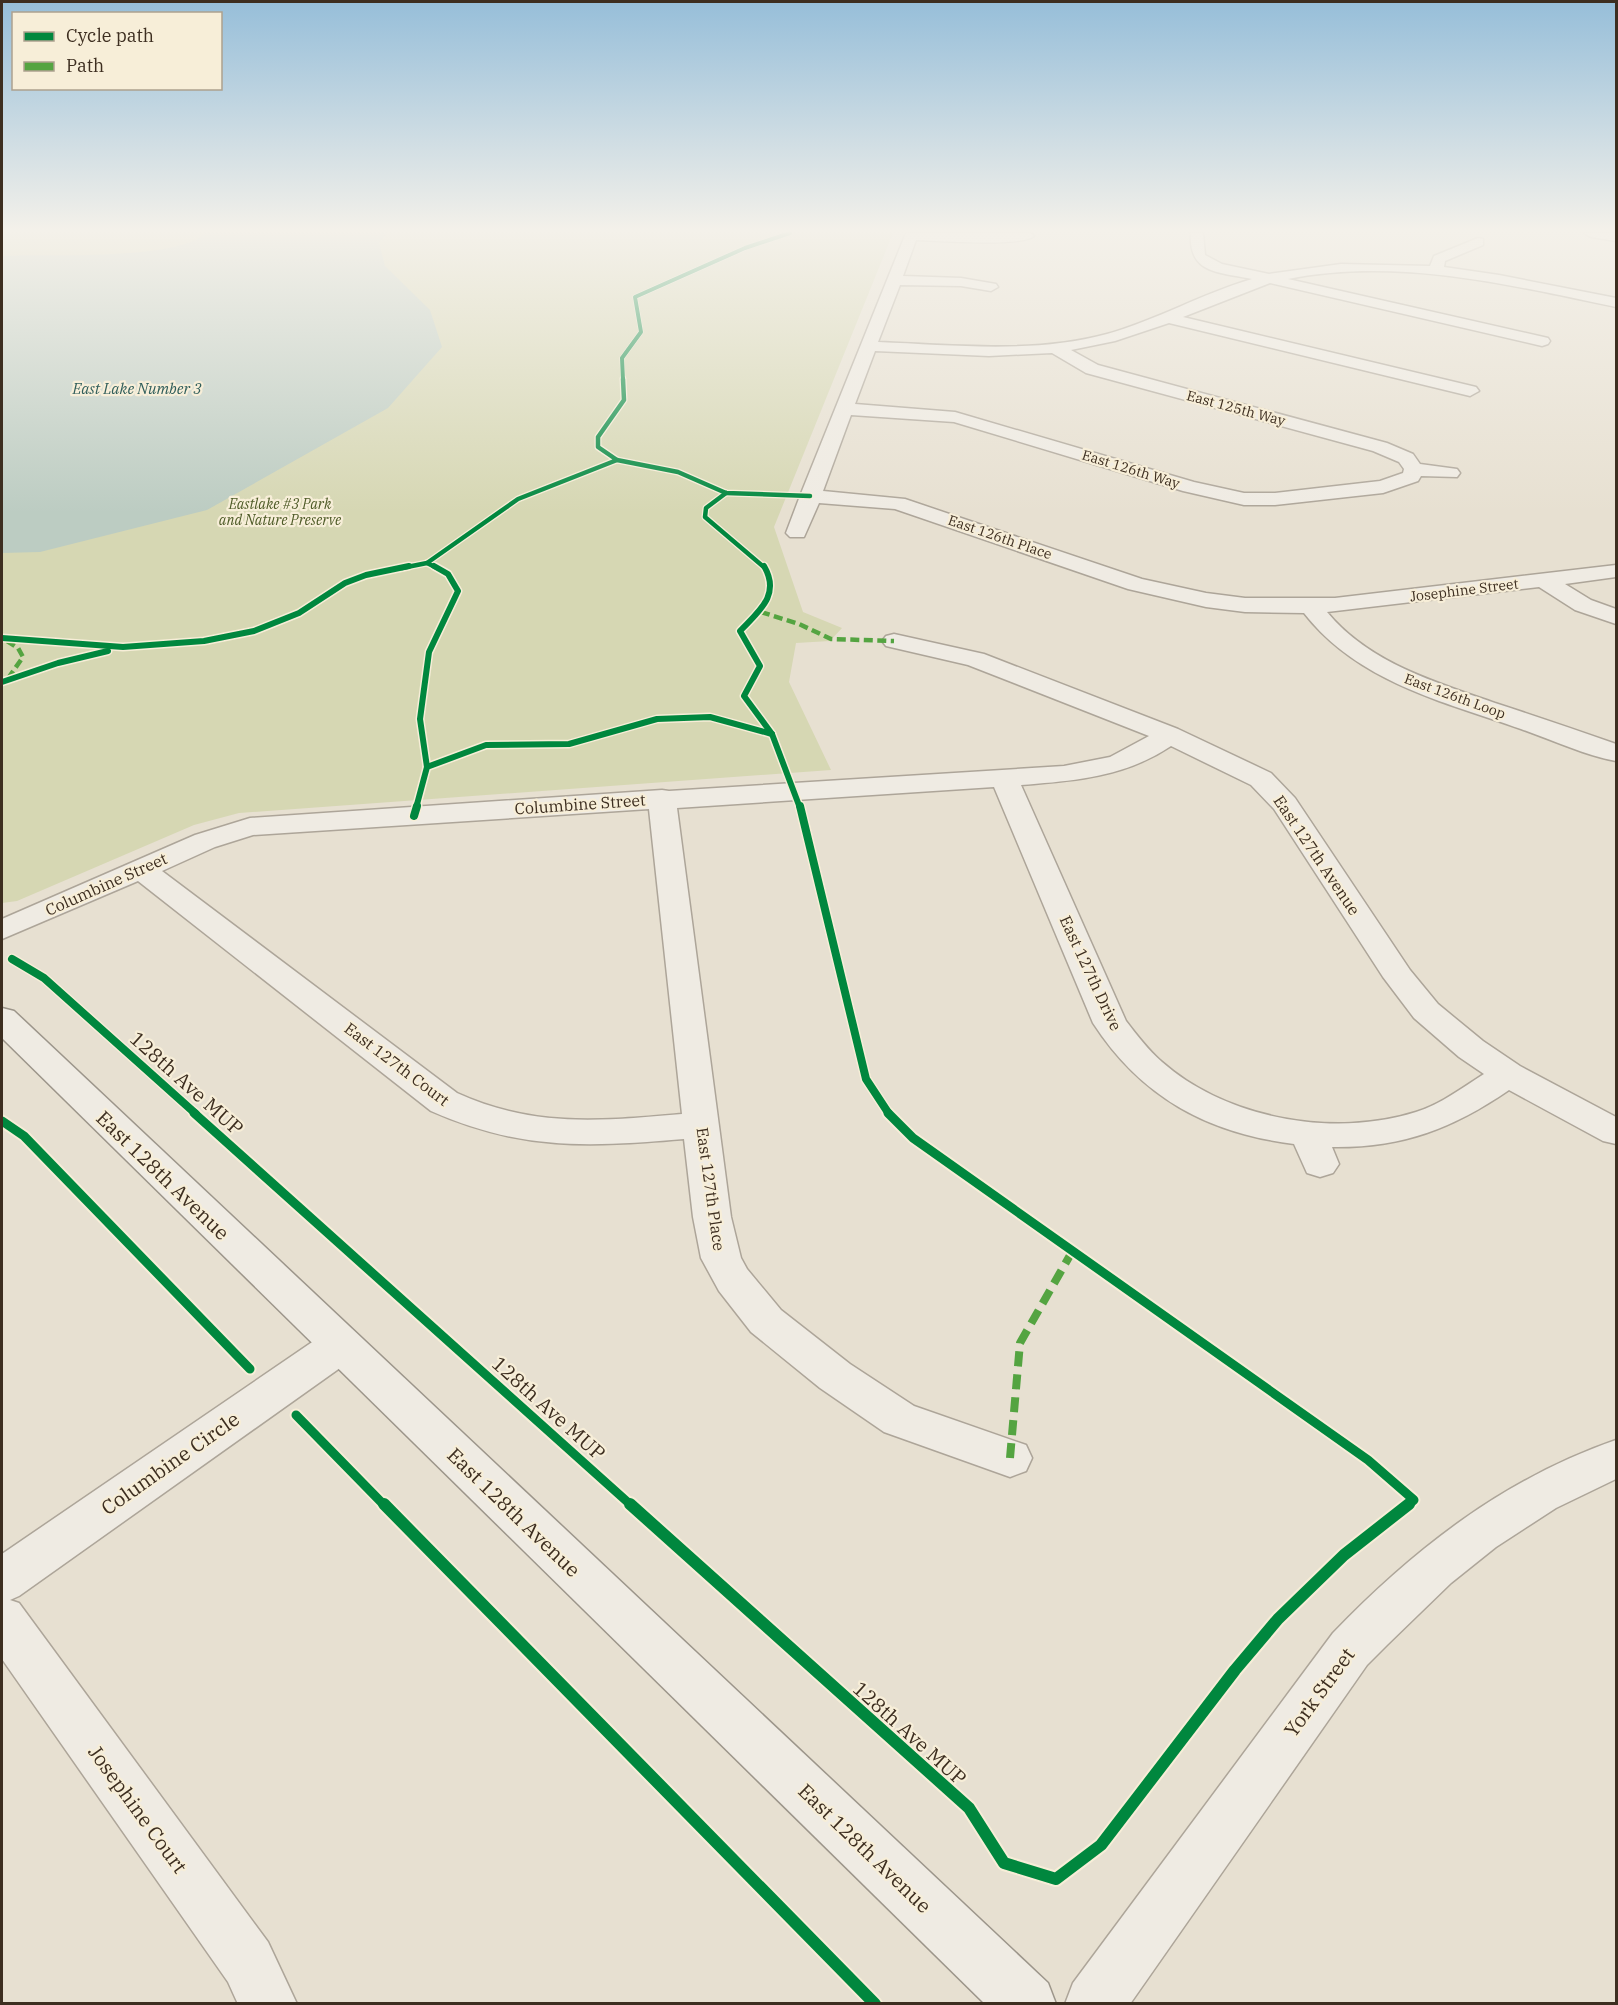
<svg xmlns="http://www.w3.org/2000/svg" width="1618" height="2005" font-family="'IBM Plex Serif',serif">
	<rect width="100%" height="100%" fill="#e7e0d1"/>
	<!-- green -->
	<polygon fill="#d6d7b3" points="2,233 893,233 774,527 803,612 842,628 830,641 796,643 789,682 831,770 239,813 194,825 17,901 2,903"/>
	<!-- water -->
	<path fill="#bcccc2" d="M205,233h182l-8,10 6,23 45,44 12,37 -54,61 -181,102 -167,42 -38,1v-297c41,-2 178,5 203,-23z"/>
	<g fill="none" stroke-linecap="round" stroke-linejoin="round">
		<defs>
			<g id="minor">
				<path d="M906,233h124l4,3c-11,11 -98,5 -118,4l-13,36 58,2 35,6 2,3 -7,4 -30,-5 -61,-1 -22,57c76,3 155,12 229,-8 50,-14 94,-40 145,-55 -33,-7 -64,-5 -61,-46h12l2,22 17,9 47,10 72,-10 89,2 4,-10 44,-18 5,1v6l-38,16 -1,6 55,8 117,23v9c-106,-22 -219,-50 -328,-28l260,59 2,3 -2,3 -6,2 -272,-63 -87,34 293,70 3,4 -9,5 -301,-73 -54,18 -44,9 27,15 289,78 26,11 7,10 37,5 3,4 -3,4 -36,-1 -3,5 -35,12 -108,12h-31l-61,-14 -229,-69 -103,-7 -28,76 82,8 237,80 64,14 39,5h90l281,-33v12l-51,7 26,16 25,9v15l-41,-14 -36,-23 -212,25c42,51 108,70 168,91 40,13 81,27 121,41v17c-32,-6 -64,-21 -95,-32 -79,-28 -163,-47 -217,-116l-59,-1 -39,-5 -78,-18 -233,-80 -76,-6 -15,34h-14l-4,-4 14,-37zM875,351l114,5 63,-3 34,20 287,78 26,11 5,7 -1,4 -23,8 -105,12h-31l-50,-11 -239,-70 -100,-8z"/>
				<path d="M894,634l90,20 194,75 93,44 24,25 115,172 28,34 45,37 37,25 96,51v27l-13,-3 -94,-51c-57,39 -107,58 -177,57l7,17 -6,9 -13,4 -13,-4 -13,-29c-87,-11 -153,-47 -201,-121l-99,-236 -317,21 54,409 10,41 6,11 34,41 69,54 64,42 112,39 6,13 -6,13 -16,6 -126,-45 -64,-44 -69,-56 -32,-41 -18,-33 -8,-41 -9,-78c-95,8 -163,12 -253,-28l-293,-230 -136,58v-20l193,-84 55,-17 412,-28 7,1 395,-25 46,-9 39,-21 -181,-71 -82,-19 -4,-5 4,-5zM1171,746l80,39 23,24 109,168 31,41 45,39 25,17c-22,14 -43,30 -68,38 -82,26 -189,7 -254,-50 -14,-12 -25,-27 -36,-41l-105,-236c53,-4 104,-8 150,-39zM649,809l33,305c-82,7 -148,14 -225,-21l-295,-222 53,-24 38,-12z"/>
				<polygon points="339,1329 354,1334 360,1346 354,1358 19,1596 10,1600 19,1603 268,1942 297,2004 238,2004 228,1982 2,1659 2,1554 324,1334"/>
			</g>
			<g id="tertiary">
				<polygon points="1584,233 1616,233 1616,241 1591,237"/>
				<path d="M1616,1440v39l-60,29 -60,39 -45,36 -63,61 -21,21 -237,339h-65l8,-21 260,-350c82,-85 171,-154 283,-193z"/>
			</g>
			<polygon id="secondary" points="2,1008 14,1011 1048,1983 1056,2004 985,2004 2,1038"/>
		</defs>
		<!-- minor casing -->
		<use href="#minor" stroke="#ada599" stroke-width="3"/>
		<!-- tertiary casing -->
		<use href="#tertiary" stroke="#ada599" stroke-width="3"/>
		<!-- secondary casing -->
		<use href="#secondary" stroke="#9c958a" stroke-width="3"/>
		<!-- minor -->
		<use href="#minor" fill="#efebe3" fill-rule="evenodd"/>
		<!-- tertiary -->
		<use href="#tertiary" fill="#efebe3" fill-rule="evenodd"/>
		<!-- secondary -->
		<use href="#secondary" fill="#efebe3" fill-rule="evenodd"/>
		<!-- quiet-far1 -->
		<g stroke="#54a441" stroke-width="4.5" stroke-dasharray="9 4.5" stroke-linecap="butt">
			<polyline points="761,612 799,624 831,639 894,641"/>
			<polyline points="7,641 18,648 23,657 9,677"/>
		</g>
		<!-- quiet -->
		<polyline stroke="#54a441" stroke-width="8" stroke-dasharray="15 8" stroke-linecap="butt" points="1010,1458 1020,1343 1073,1250"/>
		<defs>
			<polyline id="cycleway-far5" points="623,380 622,358 641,332 635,297 745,248 790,233"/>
			<g id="cycleway-far4">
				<polyline points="617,460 678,472 726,493 810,496"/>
				<polyline points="726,493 706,508 705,517 765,568"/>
				<polyline points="427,563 437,568"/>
				<polyline points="402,568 427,563 518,499 617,460 598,447 598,437 624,400 623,379"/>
			</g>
			<g id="cycleway-far3">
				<path d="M764,566c17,29 -5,45 -24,65l20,35 -16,30 28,38 28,74"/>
				<polyline points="2,638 123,647 204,641 254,631 299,613 345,583 366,575 409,566"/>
				<polyline points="2,682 58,663 108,651"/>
				<polyline points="427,767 420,719 429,652 458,591 448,574 434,566"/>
				<polyline points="416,808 427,767 486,745 569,744 657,719 710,717 772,734"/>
			</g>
			<g id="cycleway-far2">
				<polyline points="800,806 866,1079 889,1114"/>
				<polyline points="414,816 417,806"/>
				<polyline points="12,959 44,978 196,1114"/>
			</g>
			<g id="cycleway-far1">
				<polyline points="194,1113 632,1506"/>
				<polyline points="888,1113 913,1138 1368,1460 1414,1500 1407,1506"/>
				<polyline points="2,1121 24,1136 250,1369"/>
				<polyline points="296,1415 385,1506"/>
			</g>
			<g id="cycleway">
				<polyline points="384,1504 875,2004"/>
				<polyline points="630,1504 969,1808 1004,1863 1056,1879 1101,1845 1235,1670 1278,1619 1344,1555 1409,1504"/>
			</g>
		</defs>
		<!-- cycleway-far5 casing -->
		<use href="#cycleway-far5" stroke="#f7eed8" stroke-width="5"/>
		<!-- cycleway-far4 casing -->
		<use href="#cycleway-far4" stroke="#f7eed8" stroke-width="7"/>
		<!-- cycleway-far3 casing -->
		<use href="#cycleway-far3" stroke="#f7eed8" stroke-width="9"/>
		<!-- cycleway-far2 casing -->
		<use href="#cycleway-far2" stroke="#f7eed8" stroke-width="11"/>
		<!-- cycleway-far1 casing -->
		<use href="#cycleway-far1" stroke="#f7eed8" stroke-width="13"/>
		<!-- cycleway casing -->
		<use href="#cycleway" stroke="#f7eed8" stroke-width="16"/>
		<!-- cycleway-far5 -->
		<use href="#cycleway-far5" stroke="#00873e" stroke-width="4"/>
		<!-- cycleway-far4 -->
		<use href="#cycleway-far4" stroke="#00873e" stroke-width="4.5"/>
		<!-- cycleway-far3 -->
		<use href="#cycleway-far3" stroke="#00873e" stroke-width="6"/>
		<!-- cycleway-far2 -->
		<use href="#cycleway-far2" stroke="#00873e" stroke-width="8"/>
		<!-- cycleway-far1 -->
		<use href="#cycleway-far1" stroke="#00873e" stroke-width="9"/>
		<!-- cycleway -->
		<use href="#cycleway" stroke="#00873e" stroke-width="12"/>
	</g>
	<!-- sky -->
	<linearGradient id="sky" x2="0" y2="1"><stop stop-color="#96bed9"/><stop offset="0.45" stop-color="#f4f1ea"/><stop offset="1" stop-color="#f4f1ea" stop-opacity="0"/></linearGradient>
	<rect width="1618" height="513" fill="url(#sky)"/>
	<g text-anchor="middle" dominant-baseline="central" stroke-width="4.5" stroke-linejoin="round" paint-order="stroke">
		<!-- far-street labels -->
		<g font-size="14" fill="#3d2e20" stroke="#f7eed8">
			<text transform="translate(1236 408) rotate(15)">East 125th Way</text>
			<text transform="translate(1131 469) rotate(17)">East 126th Way</text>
			<text transform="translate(1000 537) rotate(19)">East 126th Place</text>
			<text transform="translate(1464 590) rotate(-7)">Josephine Street</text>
			<text transform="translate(1455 696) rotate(20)">East 126th Loop</text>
		</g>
		<!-- far-park labels -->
		<g font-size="14" font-style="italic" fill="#4d5a26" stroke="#f7eed8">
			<text x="280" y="504">Eastlake #3 Park<tspan x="280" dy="16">and Nature Preserve</tspan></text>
		</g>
		<!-- far-water labels -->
		<g font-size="15" font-style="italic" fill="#2f5d5a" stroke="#f7eed8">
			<text x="137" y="388">East Lake Number 3</text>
		</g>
		<!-- street labels -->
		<g font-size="16" fill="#3d2e20" stroke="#f7eed8">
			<text transform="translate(580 804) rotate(-4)">Columbine Street</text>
			<text transform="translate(1317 855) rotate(56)">East 127th Avenue</text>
			<text transform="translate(106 884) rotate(-24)">Columbine Street</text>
			<text transform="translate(1091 973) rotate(65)">East 127th Drive</text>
			<text transform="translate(397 1064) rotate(37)">East 127th Court</text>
			<text transform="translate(711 1189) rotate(82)">East 127th Place</text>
		</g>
		<!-- near-street labels -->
		<g font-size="20" fill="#3d2e20" stroke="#f7eed8">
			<text transform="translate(187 1083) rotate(42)">128th Ave MUP</text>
			<text transform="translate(163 1175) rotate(44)">East 128th Avenue</text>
			<text transform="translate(549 1408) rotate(42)">128th Ave MUP</text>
			<text transform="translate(170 1463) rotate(-35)">Columbine Circle</text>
			<text transform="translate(514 1512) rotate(44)">East 128th Avenue</text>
			<text transform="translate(1319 1692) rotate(-54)">York Street</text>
			<text transform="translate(910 1733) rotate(42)">128th Ave MUP</text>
			<text transform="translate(138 1809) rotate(54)">Josephine Court</text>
			<text transform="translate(865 1848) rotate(44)">East 128th Avenue</text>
		</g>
	</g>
	<!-- border -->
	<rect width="1618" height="2005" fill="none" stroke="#3d2e20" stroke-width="6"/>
	<!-- legend -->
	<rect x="12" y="12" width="210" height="78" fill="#f7eed8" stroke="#ada18e" stroke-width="1.5"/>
	<rect x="24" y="32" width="30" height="9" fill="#00873e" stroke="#ada18e" stroke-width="1.5"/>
	<text x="66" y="42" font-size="18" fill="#3d2e20">Cycle path</text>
	<rect x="24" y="62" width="30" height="9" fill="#54a441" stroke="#ada18e" stroke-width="1.5"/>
	<text x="66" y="72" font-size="18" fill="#3d2e20">Path</text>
</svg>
